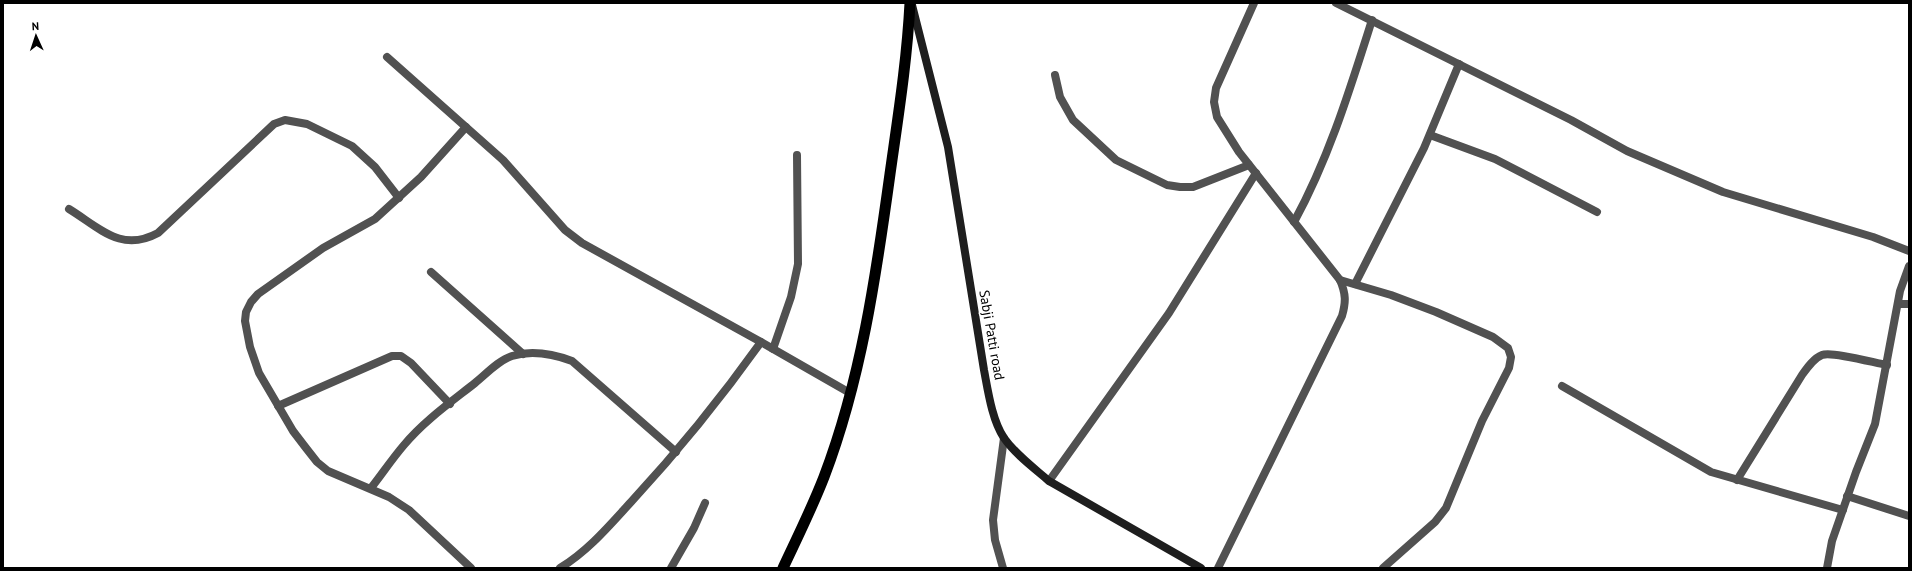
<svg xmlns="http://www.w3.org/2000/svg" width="1912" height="571" font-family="'PT Sans',sans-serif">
	<rect width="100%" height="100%" fill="#fff"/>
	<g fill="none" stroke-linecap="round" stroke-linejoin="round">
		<!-- minor -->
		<g stroke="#515151" stroke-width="8">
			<polyline points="1336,3 1571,120 1627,151 1723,192 1873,237 1909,251"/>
			<polyline points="387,57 503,160 565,230 582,243 761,342 850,393"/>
			<polyline points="1055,75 1060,97 1073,120 1116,160 1167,185 1180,187 1193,187 1249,165"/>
			<polyline points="466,127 421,177 375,219 323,248 258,294 251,302 246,312 245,321 250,347 259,373 293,431 306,448 317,462 328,471 389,497 409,510 471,568"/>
			<polyline points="1430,135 1495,159 1597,212"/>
			<path d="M69,209c31,19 52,44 89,24l116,-109 11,-4 22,4 45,22 23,21 24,31"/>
			<path d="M1294,222c35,-64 56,-133 78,-202"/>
			<polyline points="431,272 523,354"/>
			<polyline points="1340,280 1391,295 1436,312 1493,337 1508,348 1511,357 1509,368 1482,421 1446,508 1435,522 1383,568"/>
			<polyline points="1355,284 1424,148 1459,64"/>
			<polyline points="1898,304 1909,304"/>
			<polyline points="773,349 791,297 798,264 797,155"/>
			<polyline points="1562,386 1711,472 1843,510"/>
			<polyline points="278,406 392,356 401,356 411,363 450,404"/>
			<path d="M1737,480l65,-105c5,-7 12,-17 20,-20 9,-4 53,8 65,10"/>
			<polyline points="1049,481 1169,313 1256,173"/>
			<path d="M371,488c11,-14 21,-29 33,-43 20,-24 47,-43 71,-62 11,-9 24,-23 37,-27 20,-6 41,-2 60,5l104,91"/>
			<polyline points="1847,496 1909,516"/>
			<path d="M560,568c28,-17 49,-42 71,-66 47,-51 90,-104 130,-160"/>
			<polyline points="671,568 694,528 705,503"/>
			<polyline points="1003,568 995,540 993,520 1004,438"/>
			<path d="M1218,568l124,-252c4,-14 4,-22 -2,-36l-101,-128 -22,-35 -3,-15 2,-14 38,-85"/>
			<polyline points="1827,568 1832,541 1856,472 1875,424 1900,291 1909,266"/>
		</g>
		<!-- secondary -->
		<path stroke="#1e1e1e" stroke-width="8" d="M912,5l36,142 36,223c4,21 8,50 20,68 12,17 30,30 45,43l152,87"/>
		<!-- trunk -->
		<path stroke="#000" stroke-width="11" d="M783,568c14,-30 29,-60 41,-91 37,-97 52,-201 66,-303 8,-57 17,-113 20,-171"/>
	</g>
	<g text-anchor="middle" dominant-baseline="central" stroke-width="3" stroke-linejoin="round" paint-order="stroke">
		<!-- street labels -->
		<g font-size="14" fill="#000" stroke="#fff">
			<text transform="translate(992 335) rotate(80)">Sabji Patti road</text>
		</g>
	</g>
	<!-- border -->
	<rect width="1912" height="571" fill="none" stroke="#000000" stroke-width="8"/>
	<!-- north arrow -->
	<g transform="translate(36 36) rotate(357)" stroke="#ffffff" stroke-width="3" paint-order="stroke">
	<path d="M0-3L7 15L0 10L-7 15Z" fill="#000000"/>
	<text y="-6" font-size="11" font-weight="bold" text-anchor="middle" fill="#000000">N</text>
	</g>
</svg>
